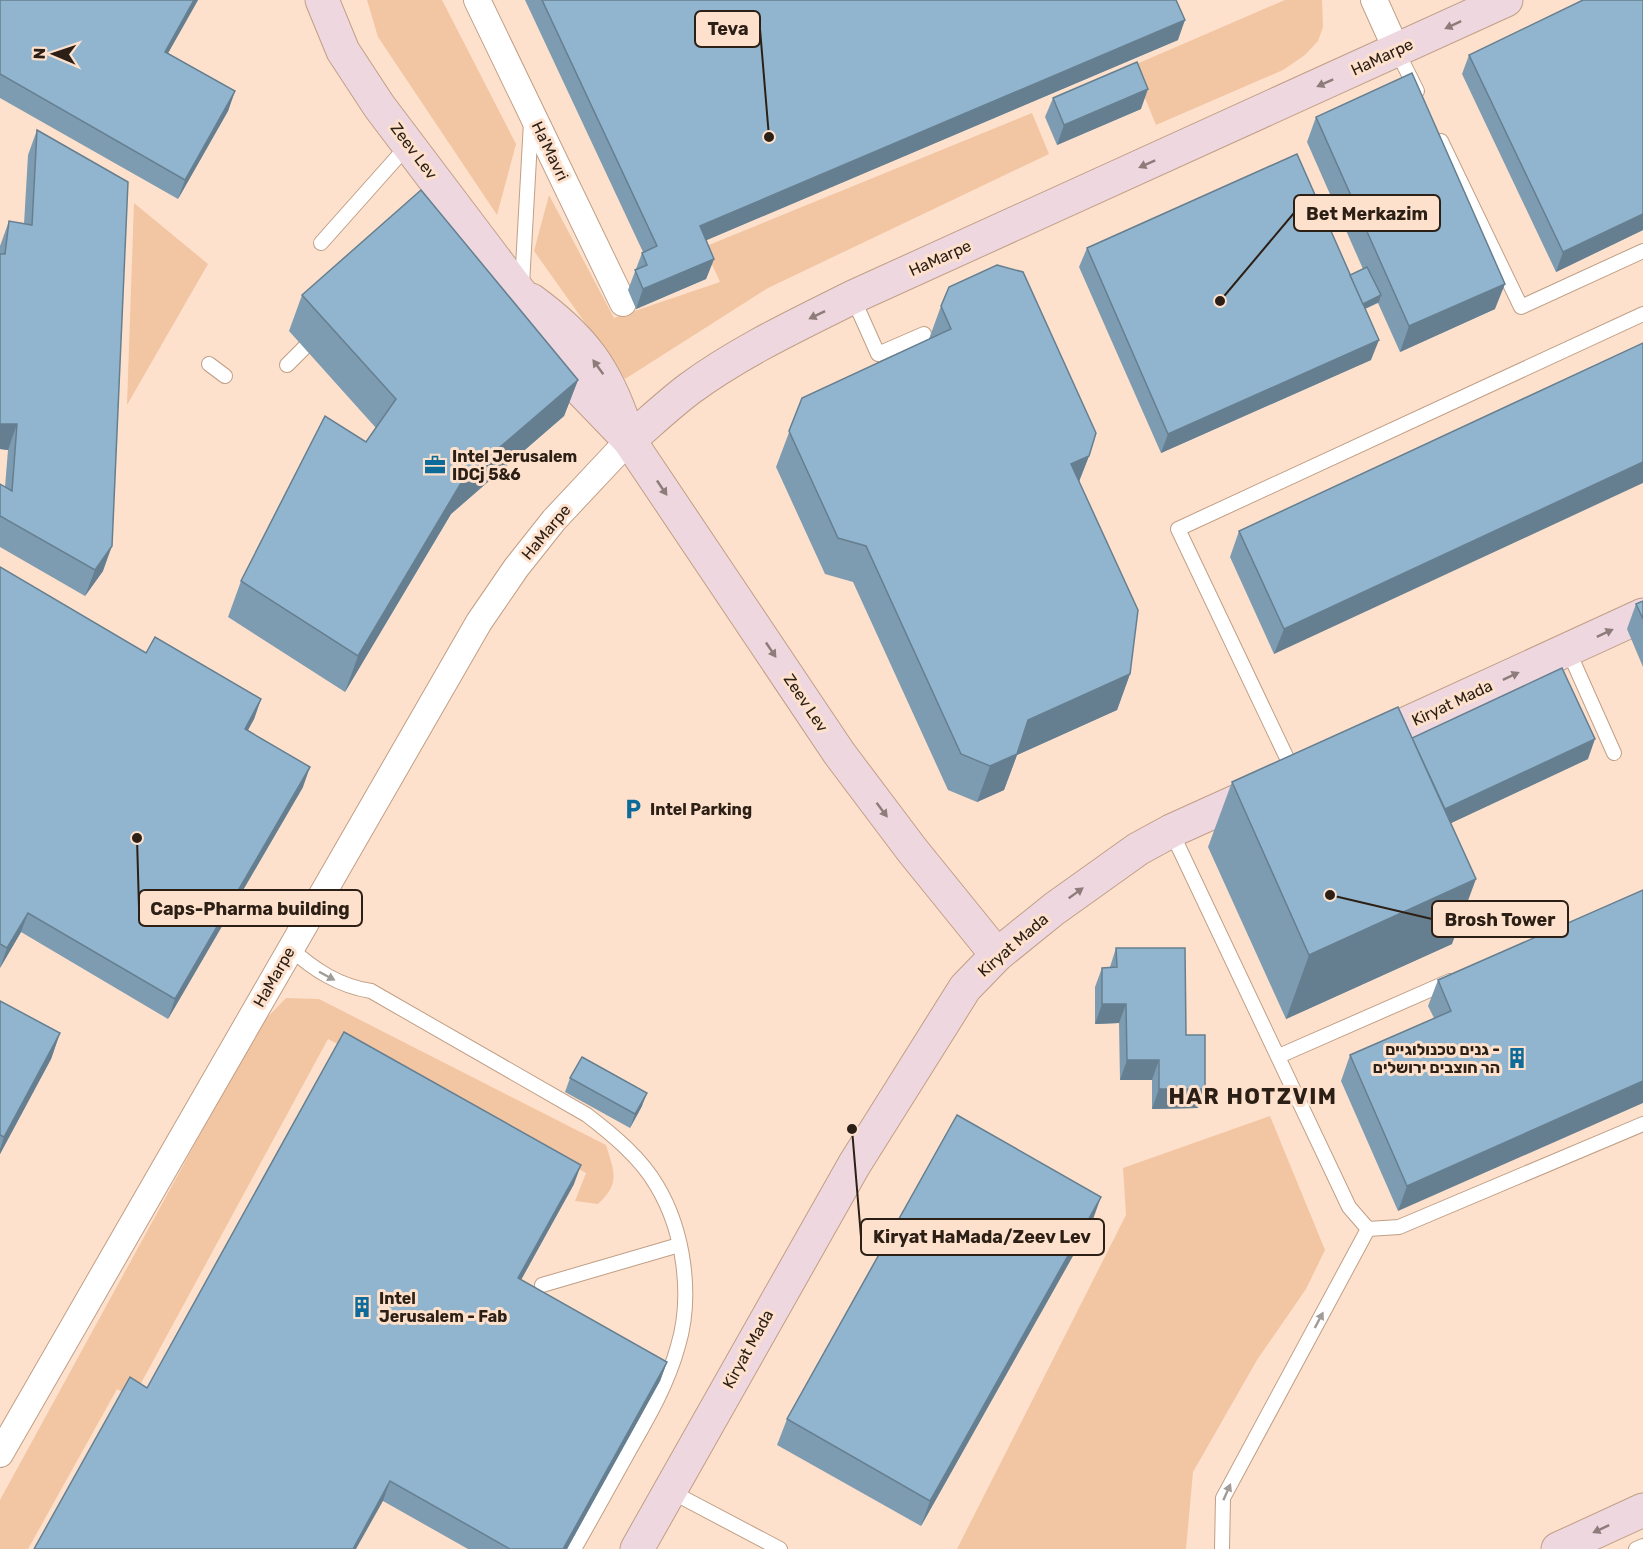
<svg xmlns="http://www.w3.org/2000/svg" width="1643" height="1549" font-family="Rubik,'Noto Sans Hebrew',sans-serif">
	<rect width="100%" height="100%" fill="#fee1cc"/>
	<!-- green -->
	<g fill="#f2c5a3">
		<polygon points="367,0 442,0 516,144 497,215 378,37"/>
		<polygon points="1285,0 1322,0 1323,27 1318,41 1305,55 1283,70 1156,125 1132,66"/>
		<polygon points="1032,113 1049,154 768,288 625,379 534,251 549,195 614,318 720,282 704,247"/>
		<polygon points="134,203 208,264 127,405"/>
		<path d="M286,998l33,1 287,146c8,27 15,38 -8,59l-23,-3 11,-28 -258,-134 -195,359 -16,-9 -89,160h-28v-49l260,-475z"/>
		<polygon points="1270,1116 1325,1250 1306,1289 1257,1360 1193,1472 1186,1549 957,1549 1126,1215 1123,1168"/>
	</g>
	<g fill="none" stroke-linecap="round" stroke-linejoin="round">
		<defs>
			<g id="lane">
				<polyline points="1397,51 1417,91"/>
				<polyline points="1441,141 1521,307 1643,251"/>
				<polyline points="321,243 409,144"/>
				<polyline points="522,285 531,122"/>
				<polyline points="853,298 878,354 924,334"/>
				<polyline points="209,364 225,376"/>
				<polyline points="287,365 304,348"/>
				<polyline points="1568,650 1614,753"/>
				<polyline points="1294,773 1178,529 1643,314"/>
				<polyline points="1171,831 1349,1207 1368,1229 1399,1227 1643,1124"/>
				<path d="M290,948c24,22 49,38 81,43l216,124c26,20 54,43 70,71 27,45 36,110 21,160 -10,37 -29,70 -48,103 -19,34 -37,67 -56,100"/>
				<polyline points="1279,1056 1450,981"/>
				<polyline points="542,1285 679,1245"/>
				<polyline points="670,1491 780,1549"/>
				<polyline points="1222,1549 1223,1498 1368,1229"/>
				<polyline points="1636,1549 1643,1546"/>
			</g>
			<g id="street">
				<polyline points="477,0 623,303"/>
				<polyline points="1374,0 1397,51"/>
				<polyline points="0,1454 479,622 516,568 554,520 629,440"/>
			</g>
			<g id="secondary">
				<polyline points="322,0 343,51 379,106 521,294 556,357 579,388 629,440 839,753 912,850 997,955"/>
				<path d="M531,300c52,38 75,69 95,130"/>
				<path d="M629,440c20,-17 39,-35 60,-51 50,-37 108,-64 164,-92l653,-297"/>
				<polyline points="1366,742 1643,615"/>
				<polyline points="637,1549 854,1165 965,988 997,955 1054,909 1138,849 1171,831 1264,789"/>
				<polyline points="1558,1549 1643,1510"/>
			</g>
		</defs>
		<!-- lane casing -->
		<use href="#lane" stroke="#c09f86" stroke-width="16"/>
		<!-- street casing -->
		<use href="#street" stroke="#c09f86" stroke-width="28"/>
		<!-- secondary casing -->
		<use href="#secondary" stroke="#c09f86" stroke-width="35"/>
		<!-- lane -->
		<use href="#lane" stroke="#fff" stroke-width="14"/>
		<!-- street -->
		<use href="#street" stroke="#fff" stroke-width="26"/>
		<!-- secondary -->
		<use href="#secondary" stroke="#eed7df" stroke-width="33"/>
	</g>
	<!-- wall -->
	<g fill="#7d9cb1">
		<polygon points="0,0 198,0 168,53 235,91 228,111 178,199 0,98"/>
		<polygon points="525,0 1176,0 1178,40 706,240 714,259 706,279 636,309 628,290 642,253 643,252"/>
		<polygon points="1469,55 1643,230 1556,272 1462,74"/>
		<polygon points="1053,98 1141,109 1057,145 1045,117"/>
		<polygon points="1316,117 1495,309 1400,352 1378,303 1365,309 1371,360 1161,453 1079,267 1087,248 1350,275 1363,269 1307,142"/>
		<polygon points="37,130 103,571 85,596 0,547 0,484 5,487 8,450 0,449 0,246 9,221 24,224 28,155"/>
		<polygon points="302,295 578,380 564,416 451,514 345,692 228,617 241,581 366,442 376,428 289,331"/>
		<polygon points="941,306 1089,456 1079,481 1130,674 1117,710 1017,755 1004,790 977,802 948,790 853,582 825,574 776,467 802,398 929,339"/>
		<polygon points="1643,343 1274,654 1230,557 1239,531"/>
		<polygon points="0,567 146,653 261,699 254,719 248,730 303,787 168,1019 21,932 0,968"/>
		<polygon points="1643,601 1643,667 1627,629 1636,604"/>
		<polygon points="1412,738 1588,759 1451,823 1452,944 1286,1019 1208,847 1232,782"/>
		<polygon points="1643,890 1398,1211 1341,1081 1350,1055 1434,1018 1428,1006 1438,980"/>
		<polygon points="1116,948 1186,1035 1198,1108 1152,1109 1152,1080 1120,1080 1119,1023 1095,1024 1095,987 1102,968 1110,967"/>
		<polygon points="0,1001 60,1033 51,1059 0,1154"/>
		<polygon points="570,1078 642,1106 630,1128 565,1092"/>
		<polygon points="574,1184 521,1280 667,1362 660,1381 567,1549 468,1549 383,1501 147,1388"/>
		<polygon points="1092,1222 921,1526 777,1445 787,1419"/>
	</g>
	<!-- shaded-wall -->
	<g fill="#667f90">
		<polygon points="194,0 198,0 158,71 165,52"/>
		<polygon points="1185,20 1178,40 693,246 700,226"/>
		<polygon points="1148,89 1141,109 1057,145 1064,125"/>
		<polygon points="235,91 228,111 178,199 185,180"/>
		<polygon points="1643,214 1643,230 1556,272 1563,252"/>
		<polygon points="714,259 706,279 636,309 643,289"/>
		<polygon points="1505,284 1495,309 1400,352 1409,326"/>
		<polygon points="1381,295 1379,302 1352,315 1354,309"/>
		<polygon points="1379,340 1371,360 1161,453 1168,434"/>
		<polygon points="578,380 564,416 451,514 345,692 358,656 464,478"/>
		<polygon points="0,424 17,424 8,450 0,449"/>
		<polygon points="1089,456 1075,492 1071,464"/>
		<polygon points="1643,462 1643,483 1274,654 1284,629"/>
		<polygon points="112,546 103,571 85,596 95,570"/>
		<polygon points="1130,674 1117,710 1017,755 1004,790 977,802 990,766 1028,720"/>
		<polygon points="261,699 254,719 238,748 245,729"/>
		<polygon points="1595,739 1588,759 1432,832 1439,812"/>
		<polygon points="310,767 303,787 168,1019 175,999"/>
		<polygon points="1476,879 1452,944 1286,1019 1309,955"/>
		<polygon points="28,913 21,932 0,968 7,948"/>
		<polygon points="1102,1004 1126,1004 1119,1023 1095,1024"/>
		<polygon points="60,1033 51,1059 0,1154 0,1149 4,1137"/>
		<polygon points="1127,1060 1159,1060 1152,1080 1120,1080"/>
		<polygon points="1643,1081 1643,1103 1398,1211 1407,1186"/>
		<polygon points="1159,1089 1205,1089 1198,1108 1152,1109"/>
		<polygon points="647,1093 642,1106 630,1128 635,1114"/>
		<polygon points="581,1165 574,1184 511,1298 518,1278"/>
		<polygon points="1101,1197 1092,1222 921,1526 930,1501"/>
		<polygon points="667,1362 660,1381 567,1549 563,1549"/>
		<polygon points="390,1481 383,1501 356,1549 353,1549"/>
	</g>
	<!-- building -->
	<g fill="#91b5ce" stroke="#667f90" stroke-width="1.5">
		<polygon points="0,0 194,0 165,52 235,91 185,180 0,74"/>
		<polygon points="542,0 1176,0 1185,20 700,226 714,259 643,289 635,270 647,265 642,253 657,246"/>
		<polygon points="1583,0 1643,0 1643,214 1563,252 1469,55"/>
		<polygon points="1137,62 1148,89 1064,125 1053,98"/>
		<polygon points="1412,73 1505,284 1409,326 1316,117"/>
		<polygon points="37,130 128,182 112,546 95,570 0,516 0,484 12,491 17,424 0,424 0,254 5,254 9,221 32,225"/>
		<polygon points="1297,154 1379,340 1168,434 1087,248"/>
		<polygon points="421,190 578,380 464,478 358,656 241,581 325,416 366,442 396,399 302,295"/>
		<polygon points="997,265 1023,272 1096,433 1089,456 1071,464 1138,610 1130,674 1028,720 1017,754 990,766 961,754 866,546 838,538 789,431 802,398 951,329 941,306 949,287"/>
		<polygon points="1367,267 1381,295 1363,304 1350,275"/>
		<polygon points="1643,343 1643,462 1284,629 1239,531"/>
		<polygon points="0,567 146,653 155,637 261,699 245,729 310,767 175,999 28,913 7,948 0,944"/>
		<polygon points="1643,601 1643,619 1636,604"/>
		<polygon points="1562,668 1595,739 1445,809 1412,738"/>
		<polygon points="1398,707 1476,879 1309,955 1232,782"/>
		<polygon points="1643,890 1643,1081 1407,1186 1350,1055 1451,1011 1438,980"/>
		<polygon points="1116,948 1185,948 1186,1035 1205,1035 1205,1089 1159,1089 1159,1060 1127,1060 1126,1004 1102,1004 1102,968 1117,967"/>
		<polygon points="0,1001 60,1033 4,1137 0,1135"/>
		<polygon points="344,1032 581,1165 518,1278 667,1362 563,1549 510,1549 390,1481 353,1549 34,1549 130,1377 147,1388"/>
		<polygon points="582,1057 647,1093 635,1114 570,1078"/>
		<polygon points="957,1115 1101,1197 930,1501 787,1419"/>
	</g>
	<!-- one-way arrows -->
	<defs><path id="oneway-solid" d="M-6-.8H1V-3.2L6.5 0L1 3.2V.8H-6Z" transform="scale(1.5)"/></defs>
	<g fill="#8d7c7a">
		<use href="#oneway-solid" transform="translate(1453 25) rotate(155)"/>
		<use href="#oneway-solid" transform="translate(1325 83) rotate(156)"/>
		<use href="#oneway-solid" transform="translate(1147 164) rotate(156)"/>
		<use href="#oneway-solid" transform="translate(817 315) rotate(154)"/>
		<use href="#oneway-solid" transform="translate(598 367) rotate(-126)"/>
		<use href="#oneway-solid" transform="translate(662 488) rotate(56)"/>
		<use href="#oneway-solid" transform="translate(1605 633) rotate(-25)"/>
		<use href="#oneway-solid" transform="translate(771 650) rotate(56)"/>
		<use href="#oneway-solid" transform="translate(1511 676) rotate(-25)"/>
		<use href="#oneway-solid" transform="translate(882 810) rotate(53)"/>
		<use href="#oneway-solid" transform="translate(1076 893) rotate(-36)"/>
		<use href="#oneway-solid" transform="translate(1601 1529) rotate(155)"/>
	</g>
	<g fill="#a09b96">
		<use href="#oneway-solid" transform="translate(327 976) rotate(28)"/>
		<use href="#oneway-solid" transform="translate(1319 1320) rotate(-62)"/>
		<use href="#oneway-solid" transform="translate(1227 1492) rotate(-66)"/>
	</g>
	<!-- icons -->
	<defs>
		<symbol id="office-bare" viewBox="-9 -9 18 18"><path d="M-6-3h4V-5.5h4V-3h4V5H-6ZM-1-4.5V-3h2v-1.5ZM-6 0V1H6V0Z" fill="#0d6b9a" stroke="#fee1cc" stroke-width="2.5" paint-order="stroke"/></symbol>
		<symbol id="parking-bare" viewBox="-9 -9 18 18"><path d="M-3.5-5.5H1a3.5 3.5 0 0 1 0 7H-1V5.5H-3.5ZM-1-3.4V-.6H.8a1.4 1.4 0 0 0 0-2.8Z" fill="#0d6b9a" stroke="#fee1cc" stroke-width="2.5" paint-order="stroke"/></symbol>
		<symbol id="building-bare" viewBox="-9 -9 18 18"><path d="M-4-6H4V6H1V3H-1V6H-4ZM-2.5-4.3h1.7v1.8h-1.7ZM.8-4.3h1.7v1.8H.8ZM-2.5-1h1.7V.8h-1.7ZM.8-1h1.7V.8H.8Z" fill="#0d6b9a" stroke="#fee1cc" stroke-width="2.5" paint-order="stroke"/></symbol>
	</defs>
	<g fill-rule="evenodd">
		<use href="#office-bare" x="420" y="450" width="30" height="30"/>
		<use href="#parking-bare" x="618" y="794" width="30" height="30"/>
		<use href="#building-bare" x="1502" y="1043" width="30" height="30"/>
		<use href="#building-bare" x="347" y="1292" width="30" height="30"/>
	</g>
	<g text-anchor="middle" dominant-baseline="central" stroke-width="6" stroke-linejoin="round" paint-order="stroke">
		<!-- street labels -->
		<g font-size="16" fill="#2c2016" stroke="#fee1cc">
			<text transform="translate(1382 57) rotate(-25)">HaMarpe</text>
			<text transform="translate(414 151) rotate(53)">Zeev Lev</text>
			<text transform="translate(550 151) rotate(64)">Ha'Mavri</text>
			<text transform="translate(940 258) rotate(-24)">HaMarpe</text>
			<text transform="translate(546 532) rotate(-50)">HaMarpe</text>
			<text transform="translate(806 703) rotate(56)">Zeev Lev</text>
			<text transform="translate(1452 703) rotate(-25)">Kiryat Mada</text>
			<text transform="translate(1013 945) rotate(-41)">Kiryat Mada</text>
			<text transform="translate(274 977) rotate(-60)">HaMarpe</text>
			<text transform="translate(748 1349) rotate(-61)">Kiryat Mada</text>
		</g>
		<!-- poi labels -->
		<g font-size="16" font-weight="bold" fill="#2c2016" stroke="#fee1cc" text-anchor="start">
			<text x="452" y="456">Intel Jerusalem<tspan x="452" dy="18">IDCj 5&amp;6</tspan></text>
			<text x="650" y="809">Intel Parking</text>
			<text x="1500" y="1049" text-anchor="end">גנים טכנולוגיים -<tspan x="1500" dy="18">הר חוצבים ירושלים</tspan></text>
			<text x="379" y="1298">Intel<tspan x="379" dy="18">Jerusalem - Fab</tspan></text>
		</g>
		<!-- district labels -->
		<g font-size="22" font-weight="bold" letter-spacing="1.5" fill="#2c2016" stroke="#fee1cc">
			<text x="1253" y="1096">HAR HOTZVIM</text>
		</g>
	</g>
	<!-- callouts -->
	<path fill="none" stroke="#2c2016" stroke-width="2" d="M769 137L760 29M1220 301L1294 213M137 838L139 908M1330 895L1432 919M852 1129L861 1237"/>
	<g fill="#2c2016" stroke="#fee1cc" stroke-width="2">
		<circle cx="769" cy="137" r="6"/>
		<circle cx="1220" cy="301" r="6"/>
		<circle cx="137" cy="838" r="6"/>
		<circle cx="1330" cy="895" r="6"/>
		<circle cx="852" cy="1129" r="6"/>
	</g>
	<g fill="#fee1cc" stroke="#2c2016" stroke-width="2">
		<rect x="695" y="11" width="65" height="36" rx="6"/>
		<rect x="1294" y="195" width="146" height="36" rx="6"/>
		<rect x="139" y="890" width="223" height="36" rx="6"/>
		<rect x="1432" y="901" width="136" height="36" rx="6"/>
		<rect x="861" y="1219" width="243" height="36" rx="6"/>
	</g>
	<g font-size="18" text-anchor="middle" font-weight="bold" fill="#2c2016">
		<text x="728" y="35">Teva</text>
		<text x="1367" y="220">Bet Merkazim</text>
		<text x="250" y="915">Caps-Pharma building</text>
		<text x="1500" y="926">Brosh Tower</text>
		<text x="982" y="1243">Kiryat HaMada/Zeev Lev</text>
	</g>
	<!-- north arrow -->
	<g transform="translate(54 54) rotate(272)" stroke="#fee1cc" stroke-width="4.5" paint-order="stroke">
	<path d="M0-4.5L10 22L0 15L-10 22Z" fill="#2c2016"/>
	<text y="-9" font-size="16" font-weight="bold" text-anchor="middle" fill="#2c2016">N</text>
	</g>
</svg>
